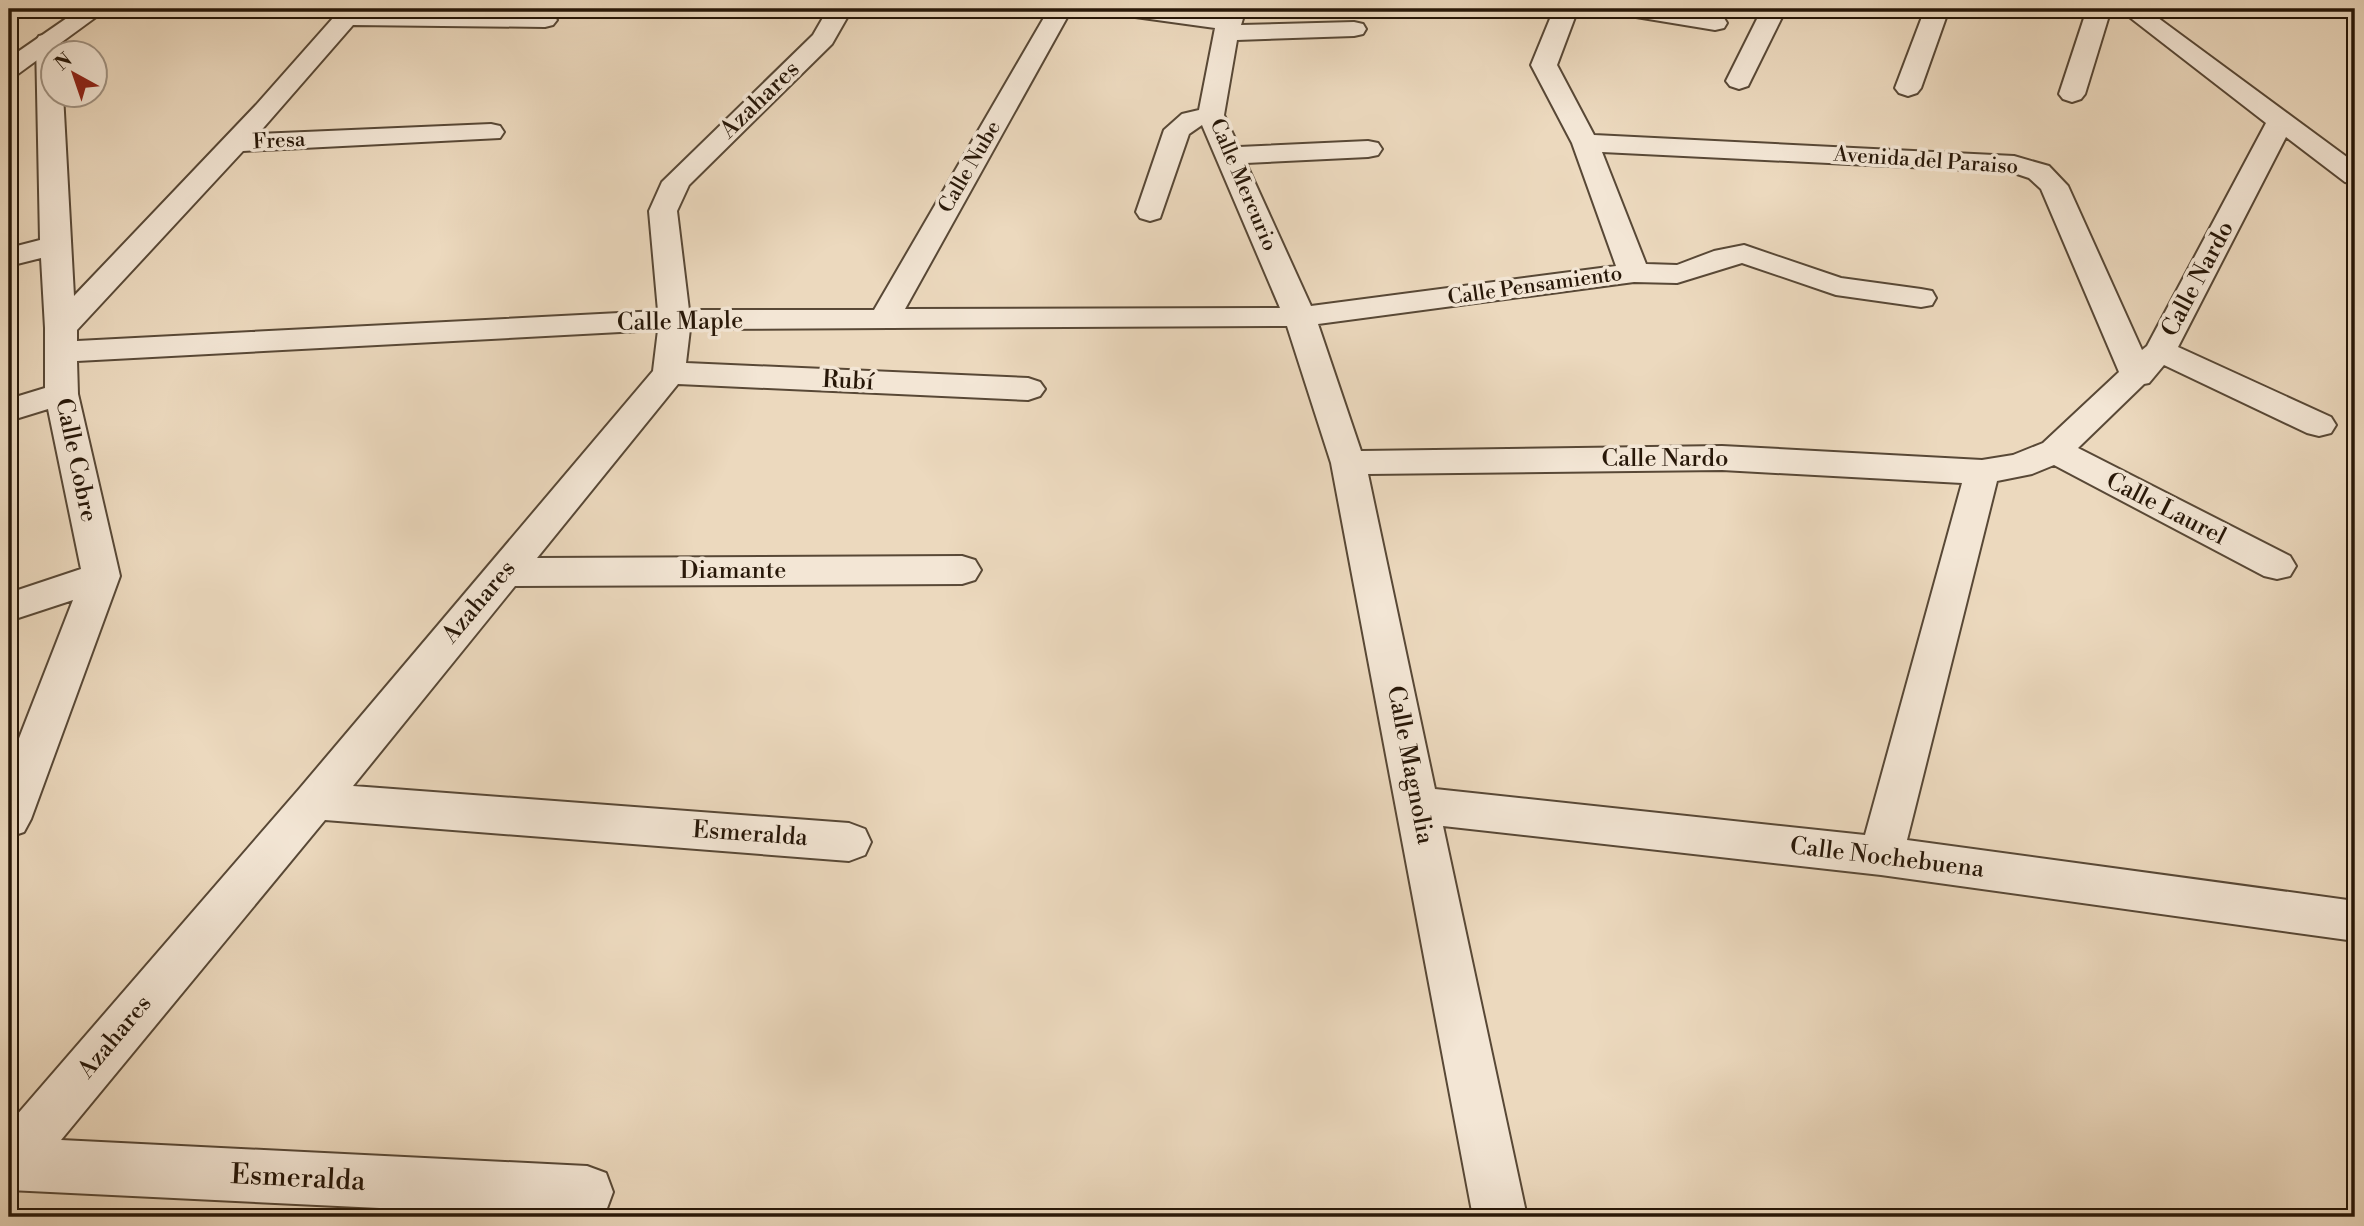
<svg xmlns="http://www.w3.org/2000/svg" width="2364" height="1226" font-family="'Libre Bodoni',serif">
	<rect width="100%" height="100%" fill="#ecd9be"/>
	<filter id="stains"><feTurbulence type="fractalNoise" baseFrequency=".00286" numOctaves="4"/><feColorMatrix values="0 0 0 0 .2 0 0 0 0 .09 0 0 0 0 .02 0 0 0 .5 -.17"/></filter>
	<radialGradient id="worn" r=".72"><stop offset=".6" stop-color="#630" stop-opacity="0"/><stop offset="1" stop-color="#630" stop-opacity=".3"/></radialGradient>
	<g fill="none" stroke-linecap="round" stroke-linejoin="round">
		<defs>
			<g id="minor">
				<path d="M341,9l204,4 8,2 4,5 -4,5 -8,2 -192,-2 -95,109 233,-10 9,2 4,6 -4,6 -257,13 -166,179v11l581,-30 -9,-100 13,-29 151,-147 15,-26h24l-20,35 -143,141 -12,26 12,99h185l175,-301h16l4,5 -164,295 375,-1 -78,-183 -13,9 -29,84 -10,3 -10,-3 -4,-6 28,-82 18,-16 17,-4 16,-82 -87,-12 -8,-2 -4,-5h62l42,6 2,-6h24l-5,16 113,-3 9,2 3,5 -3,5 -9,2 -117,4 -13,75 15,32 129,-6 10,2 4,6 -4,6 -10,2 -122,6 65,143 305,-40 -44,-123 -41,-78 23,-56h24l-21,56 37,70 420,21 35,10 19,20 74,164 5,-4 119,-223 -147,-114h27l209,154v21l-10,-2 -59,-45 -108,210 153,70 5,8 -5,8 -12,3 -12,-3 -143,-68 -15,18 -5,1 -66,64 212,108 6,10 -6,10 -13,3 -13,-3 -210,-111 -22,9 -35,7 -90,359 448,61v40l-474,-66 -438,-49 84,391h-54l-142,-754 -44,-137 -597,3 -4,34 342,15 12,4 5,7 -5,7 -12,4 -350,-16 -141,174 425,-2 13,4 6,10 -6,10 -13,4 -447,2 -162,200 496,37 16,6 6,13 -6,13 -16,6 -524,-41 -264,320 526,26 19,7 7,19 -7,19 -16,6h-25l-556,-27v-66l291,-336 353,-417 5,-41 -581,31 1,33 42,182 -89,243 -7,13 -15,5v-73l64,-164 -64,21v-28l72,-24 -33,-160 -39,12v-22l36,-11v-60l-4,-70 -32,8v-18l31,-8 -4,-199 3,-5 9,-2 9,2 3,5 1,11h-9v42h11l11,202 182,-191zM1602,152l409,20 18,6 12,11 78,183 -76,71 -30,12 -31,5 -260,-14 -361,5 -43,-127 316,-42 43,1 65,-20 94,32 85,12 11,-2 4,-7 -4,-7 -11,-2 -80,-11 -97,-33 -30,6 -37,14 -31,-1zM1722,470l240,13 -97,352 -430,-46 -67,-315z"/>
				<polygon points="1618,9 1672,9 1724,18 1727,23 1724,28 1715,30 1630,16 1622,14"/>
				<polygon points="1762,9 1786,9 1748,86 1739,89 1730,86 1726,81"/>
				<polygon points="1925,9 1949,9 1921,88 1917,93 1908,96 1899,93 1895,88"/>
				<polygon points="2087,9 2111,9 2085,94 2081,99 2072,102 2063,99 2059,94"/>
			</g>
			<polygon id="tertiary" points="80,9 107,9 18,74 9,76 9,58"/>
		</defs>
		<!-- minor casing -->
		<use href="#minor" stroke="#584836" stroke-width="4"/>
		<!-- tertiary casing -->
		<use href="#tertiary" stroke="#584836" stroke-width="4"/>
		<!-- minor -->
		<use href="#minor" fill="#f3e6d5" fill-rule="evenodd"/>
		<!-- tertiary -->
		<use href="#tertiary" fill="#f3e6d5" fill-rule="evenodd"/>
	</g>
	<g text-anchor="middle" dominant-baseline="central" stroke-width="7" stroke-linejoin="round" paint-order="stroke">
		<!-- far-street labels -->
		<g font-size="21" fill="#271708" stroke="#f3e6d5">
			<text transform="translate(279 141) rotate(-3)">Fresa</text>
			<text transform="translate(1926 161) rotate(4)">Avenida del Paraiso</text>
			<text transform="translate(970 167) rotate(-60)">Calle Nube</text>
			<text transform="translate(1243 185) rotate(67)">Calle Mercurio</text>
			<text transform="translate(1535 286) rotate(-8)">Calle Pensamiento</text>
		</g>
		<!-- street labels -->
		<g font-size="24" fill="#271708" stroke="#f3e6d5">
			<text transform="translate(760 100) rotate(-44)">Azahares</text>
			<text transform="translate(2198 279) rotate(-62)">Calle Nardo</text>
			<text transform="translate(680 322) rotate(-1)">Calle Maple</text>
			<text transform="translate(848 381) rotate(3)">Rubí</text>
			<text x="1665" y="459">Calle Nardo</text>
			<text transform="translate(76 460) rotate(78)">Calle Cobre</text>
			<text transform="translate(2166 509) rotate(27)">Calle Laurel</text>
			<text x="733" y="571">Diamante</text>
			<text transform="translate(479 602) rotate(-50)">Azahares</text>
			<text transform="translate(1410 765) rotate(79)">Calle Magnolia</text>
			<text transform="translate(750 834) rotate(4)">Esmeralda</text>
			<text transform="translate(1887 858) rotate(7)">Calle Nochebuena</text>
			<text transform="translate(115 1037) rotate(-50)">Azahares</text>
		</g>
		<!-- near-street labels -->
		<g font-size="28" fill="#271708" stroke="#f3e6d5">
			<text transform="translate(298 1178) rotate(3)">Esmeralda</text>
		</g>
	</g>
	<!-- margin -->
	<rect width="2364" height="1226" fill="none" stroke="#ecd9be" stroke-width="35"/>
	<rect x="10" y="10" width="2343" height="1205" fill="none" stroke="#271708" stroke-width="3.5"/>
	<rect x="18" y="18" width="2329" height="1191" fill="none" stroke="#271708" stroke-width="2"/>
	<!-- north arrow -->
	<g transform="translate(74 74) rotate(320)"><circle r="33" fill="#f3e6d5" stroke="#a19383" stroke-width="2"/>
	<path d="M0-5L12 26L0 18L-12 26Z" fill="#8f2418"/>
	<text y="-10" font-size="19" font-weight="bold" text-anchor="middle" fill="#271708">N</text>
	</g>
	<rect width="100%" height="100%" filter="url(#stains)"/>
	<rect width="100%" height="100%" fill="url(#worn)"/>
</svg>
